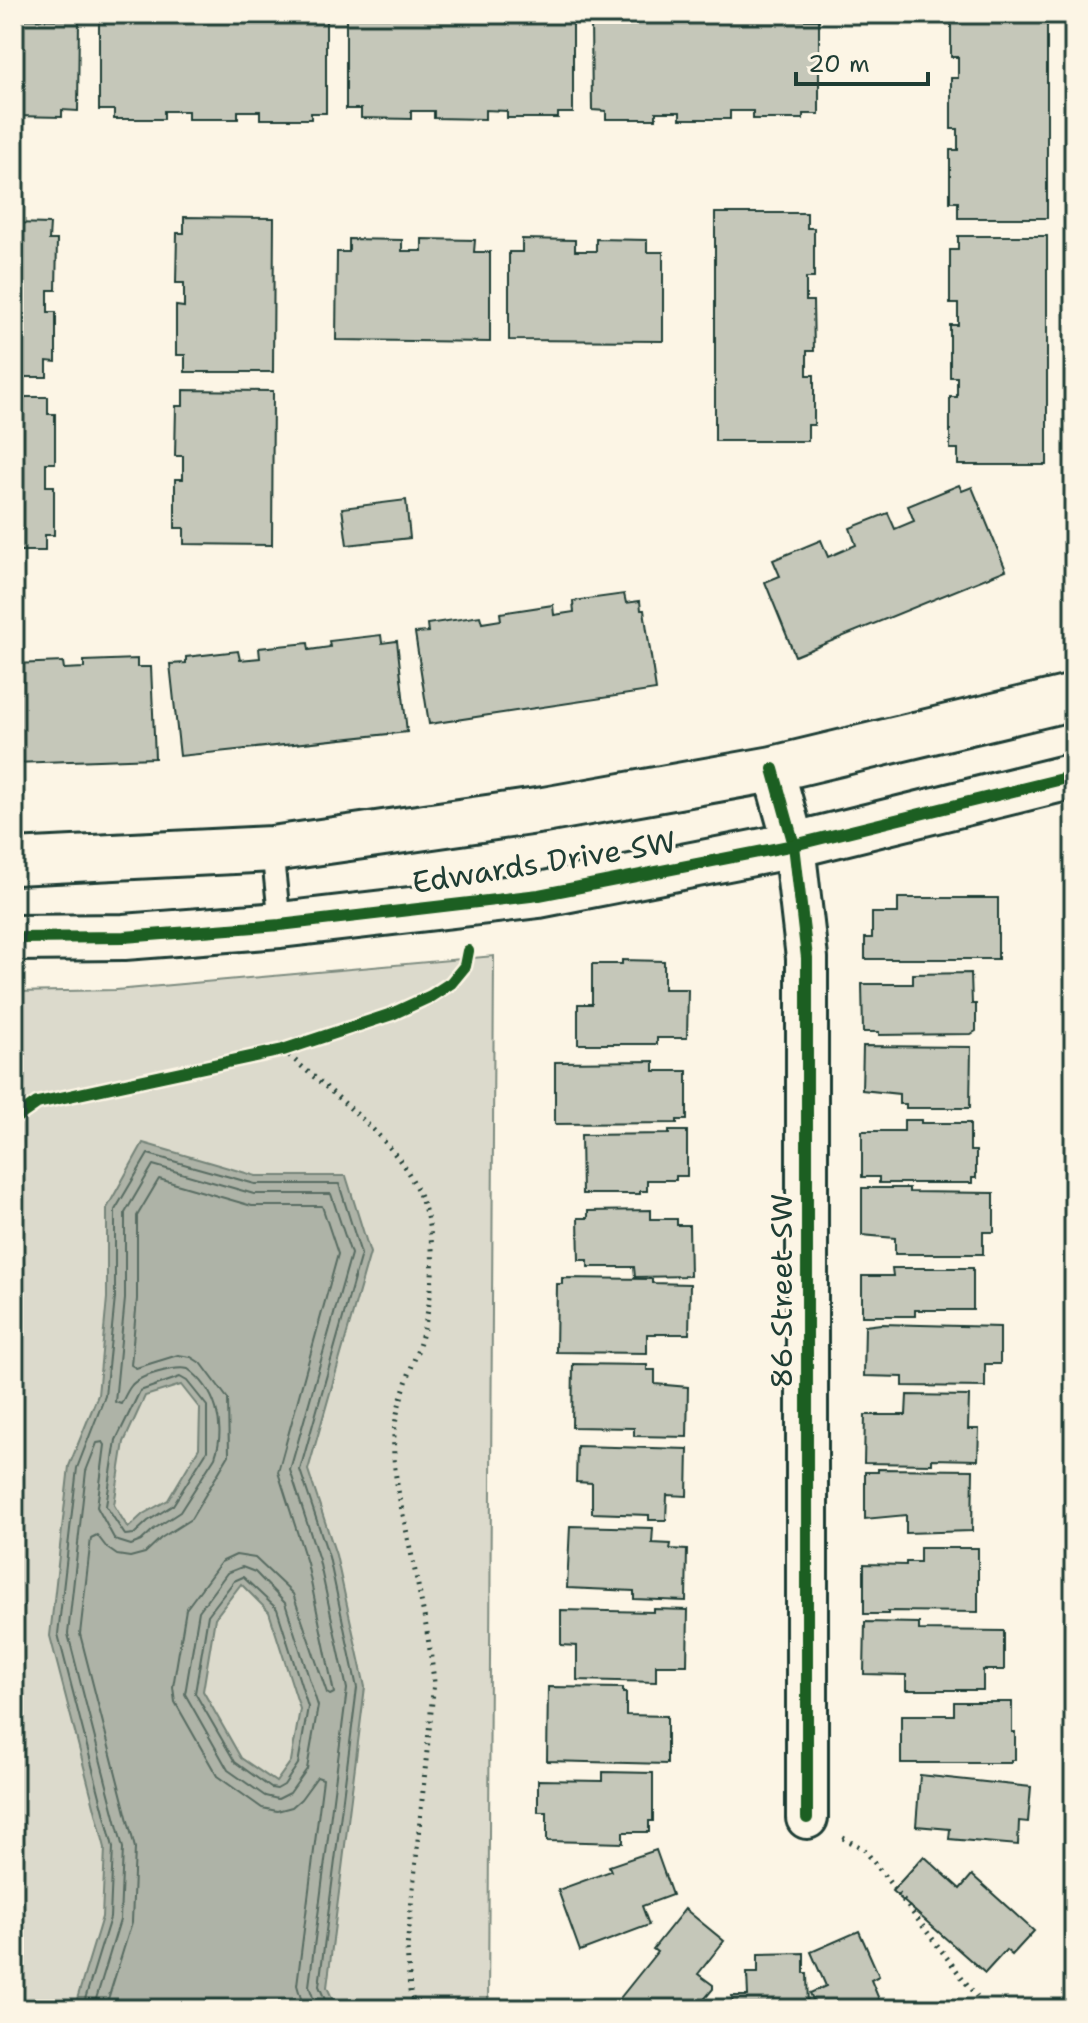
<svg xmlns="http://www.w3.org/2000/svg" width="1088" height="2023" font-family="'Shantell Sans',sans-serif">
	<rect width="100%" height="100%" fill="#fcf5e5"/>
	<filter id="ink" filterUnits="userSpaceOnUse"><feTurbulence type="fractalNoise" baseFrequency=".0125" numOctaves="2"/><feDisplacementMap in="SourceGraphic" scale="16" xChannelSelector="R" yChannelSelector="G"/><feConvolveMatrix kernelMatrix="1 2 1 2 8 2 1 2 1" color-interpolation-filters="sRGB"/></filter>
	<g filter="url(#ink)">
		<!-- green -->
		<polygon fill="#dcdacc" stroke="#7e8c80" stroke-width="2" points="494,956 488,2009 14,2009 14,992 116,990"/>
		<!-- water -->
		<path fill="#aeb3a7" stroke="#758479" stroke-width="2" fill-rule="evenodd" d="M143,1143l113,33h90l24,77 -62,217 28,85 29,132 -38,300 10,22h-263l28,-92 3,-69 -55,-212 19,-170 29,-71 9,-97v-90zM181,1385l19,24 -1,39 -31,52 -25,14 -15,14 -14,-23 10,-63 21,-46zM241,1584l28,28 31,97 -9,52 -15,21 -35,-24 -38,-67 12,-73z"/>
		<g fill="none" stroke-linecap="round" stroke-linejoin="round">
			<!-- shore -->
			<g stroke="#586c62" stroke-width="2">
				<polygon points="180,1377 187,1381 207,1406 207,1451 173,1505 148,1521 134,1534 125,1535 106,1506 116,1440 140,1391"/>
				<polygon points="242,1567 255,1572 285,1603 318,1706 307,1769 290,1793 278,1799 265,1796 228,1770 185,1694 199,1611 227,1573"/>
				<polygon points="243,1577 277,1609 308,1707 298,1764 284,1785 277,1789 271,1788 235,1762 195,1693 208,1615 234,1581"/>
				<polyline points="82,2009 110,1918 113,1847 58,1634 77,1468 105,1396 115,1298 115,1210 148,1154 255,1184 339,1184 361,1254 300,1470 329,1557 357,1688 319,1986 329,2009"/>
				<path d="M93,2009l27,-89 3,-72 -55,-214 18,-163 11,-28 6,-1 2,3 -8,62 18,33 16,5 10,-4 13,-12 26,-17 35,-55c11,-31 1,-68 -27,-88 -12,-3 -49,6 -57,17 -4,5 -7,12 -10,18l-6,-2 10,-103v-86l28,-48 101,29h77l20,60 -61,216 29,90 28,129 -38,297 8,23"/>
				<polyline points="105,2009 132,1922 135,1848 80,1634 91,1538 97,1535 107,1548 117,1555 130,1557 145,1553 161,1538 191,1519 229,1455 228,1399 202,1364 191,1357 178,1355 136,1368 131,1365 137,1299 137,1216 159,1179 252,1206 322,1206 338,1254 278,1472 307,1563 334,1693 330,1695 327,1693 293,1594 255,1558 236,1555 221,1562 186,1609 173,1687 175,1702 217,1776 262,1808 277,1811 292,1807 301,1799 317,1777 323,1779 297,1985 304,2009"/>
			</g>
		</g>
		<!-- building -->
		<g fill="#c5c7b9" stroke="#1f3d34" stroke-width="2">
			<polygon points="951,14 1047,14 1047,218 958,218 958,202 950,202 950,150 958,150 958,129 951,129 951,78 958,78 958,57 951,57"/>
			<polygon points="346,17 573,19 573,113 558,113 558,118 507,118 507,111 485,110 485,119 434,118 434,111 411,111 411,119 361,118 361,109 346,109"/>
			<polygon points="99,18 326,20 326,113 311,113 311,119 260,119 260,111 238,111 238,119 188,119 188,111 164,111 164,119 114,119 114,110 99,110"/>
			<polygon points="14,19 79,20 78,111 62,110 62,117 14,116"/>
			<polygon points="591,19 819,20 819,114 803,114 803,119 753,119 753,111 730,111 730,119 680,119 680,112 656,112 656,119 606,119 606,111 592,110"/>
			<polygon points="715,213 807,213 807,228 814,228 814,278 806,278 806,301 813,301 814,351 807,351 807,375 814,375 814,425 808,425 808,441 715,441"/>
			<polygon points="184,217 274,218 273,372 185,372 185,355 176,355 176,306 184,307 184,283 176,283 177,233 184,233"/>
			<polygon points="14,223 50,224 49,240 57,240 56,290 48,290 48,312 56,312 56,362 47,361 47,377 14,377"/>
			<polygon points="958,236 1047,236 1047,465 958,465 958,449 950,449 950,397 957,397 957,377 950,377 950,325 958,325 958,304 950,304 950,250 958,250"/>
			<polygon points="349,239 402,240 402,251 422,251 422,239 475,240 474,252 490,252 490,342 336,340 337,252 349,252"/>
			<polygon points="522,239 575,240 575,251 596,251 596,239 647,240 647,252 663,252 663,341 509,340 509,252 522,252"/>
			<polygon points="183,390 273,391 272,545 184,544 184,528 175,528 175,479 183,479 183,456 175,456 176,406 183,406"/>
			<polygon points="14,397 48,397 48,414 55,414 55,463 46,463 46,486 54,486 54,535 45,535 45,551 14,551"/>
			<polygon points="959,485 962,491 972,487 1006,570 795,656 765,582 780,576 773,560 821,540 828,557 856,545 850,528 888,513 895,529 914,521 908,506"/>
			<polygon points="406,500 410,538 347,545 342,508"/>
			<polygon points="624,594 626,603 640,601 641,610 644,610 656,690 429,724 415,633 428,632 427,624 480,616 482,623 501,620 500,613 553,605 554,615 574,612 573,601"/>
			<polygon points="381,635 382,643 397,641 407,732 180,756 170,664 186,663 186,657 238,651 240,660 260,658 259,648 308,643 309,650 330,647 329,641"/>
			<polygon points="137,659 137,667 151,667 155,758 14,763 14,664 63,662 64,669 84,668 84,661"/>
			<polygon points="898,898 998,898 998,959 865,959 865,938 872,938 872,913 898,913"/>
			<polygon points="622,960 664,961 664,989 688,989 687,1038 657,1038 657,1044 578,1044 578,1004 592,1004 592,964 622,964"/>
			<polygon points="971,973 972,1004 976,1004 976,1031 971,1034 879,1035 879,1032 863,1032 862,984 913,984 913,974"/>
			<polygon points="863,1046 971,1047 970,1108 906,1108 906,1104 899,1104 899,1094 862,1090"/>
			<polygon points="654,1061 654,1071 687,1071 687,1120 677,1120 677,1123 555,1124 555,1062"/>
			<polygon points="904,1120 921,1120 921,1123 970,1123 970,1151 976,1151 976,1178 972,1178 972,1183 879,1183 879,1177 862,1177 862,1131 904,1131"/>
			<polygon points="669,1131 687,1131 687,1176 676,1176 676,1180 647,1180 647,1191 640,1191 640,1194 582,1194 581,1135 669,1134"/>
			<polygon points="862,1188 909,1188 909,1192 994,1193 994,1232 983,1232 983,1254 895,1254 895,1238 862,1235"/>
			<polygon points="651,1210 651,1219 677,1219 677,1225 689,1225 690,1276 635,1277 634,1267 588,1267 588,1260 579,1260 578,1218 588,1218 588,1211"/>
			<polygon points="892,1268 973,1268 973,1310 915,1310 915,1316 862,1316 862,1276 893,1276"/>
			<polygon points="562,1278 652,1279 652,1283 690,1284 689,1334 647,1334 647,1353 556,1352 557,1284 562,1284"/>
			<polygon points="881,1324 1000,1327 1000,1364 985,1364 985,1387 903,1386 903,1377 864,1376 865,1326"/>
			<polygon points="573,1364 647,1365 647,1370 655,1370 655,1384 688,1387 687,1437 634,1436 634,1428 572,1427"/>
			<polygon points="907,1395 969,1396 968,1429 979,1429 978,1460 932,1459 932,1464 864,1463 865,1415 906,1415"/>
			<polygon points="577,1446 688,1449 687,1496 667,1495 666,1520 649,1520 649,1515 592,1513 592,1483 576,1482"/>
			<polygon points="878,1469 973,1470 972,1531 906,1533 906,1515 865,1519 865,1472 878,1472"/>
			<polygon points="570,1526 653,1528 652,1543 671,1544 670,1549 687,1550 686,1601 634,1599 634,1591 567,1588"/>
			<polygon points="920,1548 978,1548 978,1612 888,1611 888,1614 864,1614 864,1564 906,1565 906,1562 920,1562"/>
			<polygon points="654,1609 688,1610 687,1665 656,1665 656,1682 577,1680 577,1646 561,1645 561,1610 654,1612"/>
			<polygon points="865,1622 919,1623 919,1630 1004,1631 1004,1670 983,1670 983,1690 906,1690 906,1675 864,1674"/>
			<polygon points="548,1687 623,1688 623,1693 626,1693 626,1715 667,1716 667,1764 547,1761"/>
			<polygon points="954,1702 1012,1702 1012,1732 1015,1732 1015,1760 1011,1760 1011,1763 901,1763 901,1715 954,1715"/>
			<polygon points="603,1772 653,1773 653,1821 649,1821 649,1832 623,1832 623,1843 547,1841 547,1812 538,1812 538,1780 603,1781"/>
			<polygon points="920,1775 1031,1787 1028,1822 1019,1821 1018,1845 949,1839 950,1829 916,1826"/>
			<polygon points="656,1850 672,1895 642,1906 649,1925 580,1951 558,1890 611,1871 609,1866"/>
			<polygon points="924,1856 960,1889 972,1875 1034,1931 1012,1955 1006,1950 985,1973 892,1891"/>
			<polygon points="685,1909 724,1941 698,1974 713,1985 713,1989 696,2009 616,2009 613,2007 657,1952 653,1949"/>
			<polygon points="859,1931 879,1976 871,1980 883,2009 817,2009 810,1993 826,1986 811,1952"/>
			<polygon points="804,1953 804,1973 807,1973 808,2009 733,2009 732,1996 748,1996 747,1973 758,1973 758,1954"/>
		</g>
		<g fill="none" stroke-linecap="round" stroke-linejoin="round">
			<defs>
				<polyline id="lane" points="272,849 280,925"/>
				<polyline id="street" points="773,769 794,845 807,958 807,1818"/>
				<g id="secondary">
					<polyline points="14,862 272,849 544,810 773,769 1074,697"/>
					<polyline points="14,938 124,937 280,925 539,895 794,845 1074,776"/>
				</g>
			</defs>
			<!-- lane casing -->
			<use href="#lane" stroke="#1f3d34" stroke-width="26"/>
			<!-- street casing -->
			<use href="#street" stroke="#1f3d34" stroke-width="46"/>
			<!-- secondary casing -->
			<use href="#secondary" stroke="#1f3d34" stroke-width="50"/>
			<!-- path -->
			<g stroke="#1f3d34" stroke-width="5" stroke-dasharray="2 6" stroke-linecap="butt">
				<path d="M283,1050c98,87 174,127 142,275 -9,38 -29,72 -31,111 -2,35 7,69 14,102 10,48 21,95 26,144l-27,266 3,43 5,18"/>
				<polyline points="843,1838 864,1849 986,2009"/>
			</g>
			<!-- lane -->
			<use href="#lane" stroke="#fcf5e5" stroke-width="20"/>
			<!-- street -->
			<use href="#street" stroke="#fcf5e5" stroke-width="40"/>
			<!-- secondary -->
			<use href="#secondary" stroke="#fcf5e5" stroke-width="44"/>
			<defs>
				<g id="cycleway">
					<polyline points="773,769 794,845 807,958 807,1818"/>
					<polyline points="14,938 124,937 280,925 539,895 794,845 1074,776"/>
					<polyline points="14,1119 37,1103 283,1050 392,1014 431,996 451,983 465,966 468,951"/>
				</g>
			</defs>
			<!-- cycleway casing -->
			<use href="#cycleway" stroke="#fcf5e5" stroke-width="17"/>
			<!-- cycleway -->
			<use href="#cycleway" stroke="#1b5e20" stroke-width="12"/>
		</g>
	</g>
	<g text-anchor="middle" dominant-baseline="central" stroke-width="7" stroke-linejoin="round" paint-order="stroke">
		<!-- street labels -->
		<g font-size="30" fill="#1f3d34" stroke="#fcf5e5">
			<text transform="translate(544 862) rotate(-9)">Edwards Drive SW</text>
			<text transform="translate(781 1291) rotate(-90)">86 Street SW</text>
		</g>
	</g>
	<!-- margin -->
	<rect width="1088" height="2023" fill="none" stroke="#fcf5e5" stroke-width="48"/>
	<rect x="24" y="24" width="1040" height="1975" fill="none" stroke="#1f3d34" stroke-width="3" filter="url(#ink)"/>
	<!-- scale -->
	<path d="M796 72v12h132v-12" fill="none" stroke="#1f3d34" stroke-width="4"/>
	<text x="808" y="72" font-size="24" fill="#1f3d34" stroke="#fcf5e5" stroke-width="6" paint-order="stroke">20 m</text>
</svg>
